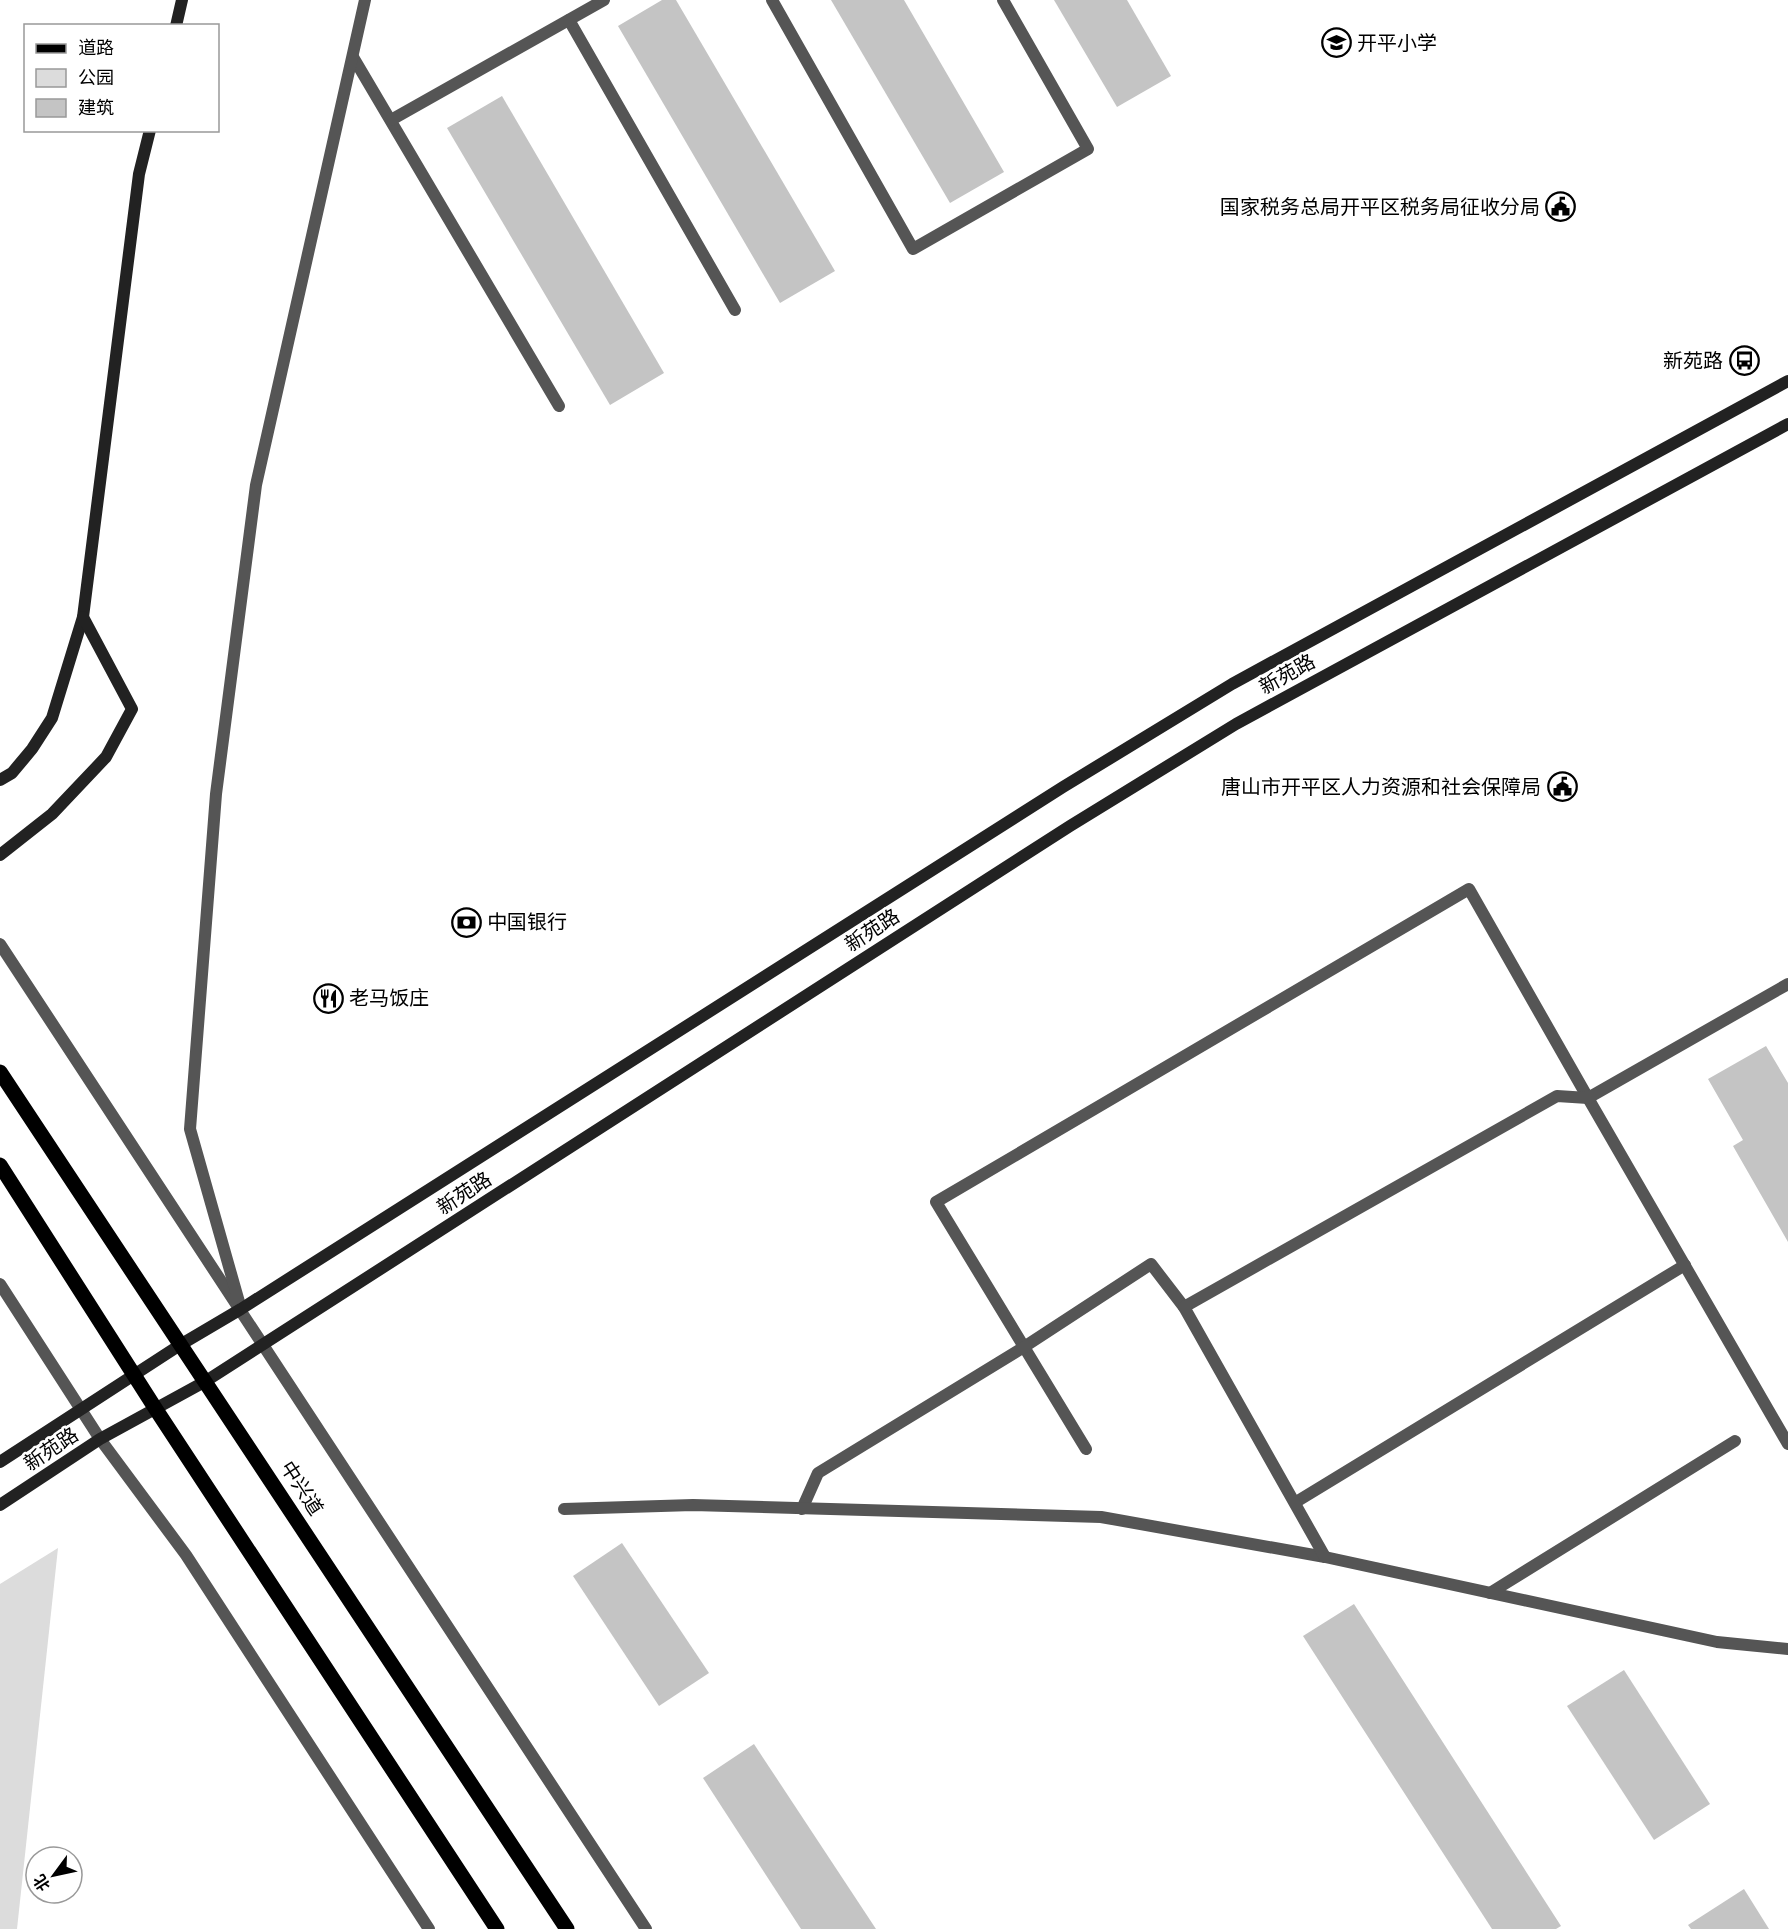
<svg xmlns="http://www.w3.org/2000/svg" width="1788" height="1929" font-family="Montserrat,'Noto Sans SC',sans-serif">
	<rect width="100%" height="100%" fill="#fff"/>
	<!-- green -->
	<polygon fill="#dcdcdc" points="58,1548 17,1929 0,1929 0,1584"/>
	<!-- building -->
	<g fill="#c4c4c4">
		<polygon points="662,0 676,0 835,271 780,303 618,26"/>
		<polygon points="831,0 904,0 1004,172 950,203"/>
		<polygon points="1054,0 1127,0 1171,76 1117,107"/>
		<polygon points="502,96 664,373 610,405 447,128"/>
		<polygon points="1766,1046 1788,1083 1788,1242 1733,1146 1743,1140 1708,1079"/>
		<polygon points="622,1543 709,1673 659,1706 573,1576"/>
		<polygon points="1354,1604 1561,1926 1556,1929 1492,1929 1303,1636"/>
		<polygon points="1624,1670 1710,1804 1654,1840 1567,1706"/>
		<polygon points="754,1744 876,1929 801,1929 703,1778"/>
		<polygon points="1744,1889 1769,1929 1691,1929 1688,1925"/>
	</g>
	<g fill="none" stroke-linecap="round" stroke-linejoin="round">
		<!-- lane -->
		<g stroke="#555" stroke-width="12">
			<polyline points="772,0 913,249 1088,149 1003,0"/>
			<polyline points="569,20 735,310"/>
			<polyline points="353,57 559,406"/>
			<polyline points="391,120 604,0"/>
			<polyline points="1086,1449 936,1202 1469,889 1588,1098"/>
			<polyline points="1296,1502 1685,1265"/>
			<polyline points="802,1509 818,1473 1024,1347 1151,1264 1184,1307"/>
			<polyline points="1490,1593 1735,1441"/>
		</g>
		<!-- street -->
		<g stroke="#555" stroke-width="12">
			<polyline points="0,944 646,1929"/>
			<polyline points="1588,1098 1788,1444"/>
			<polyline points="0,1284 100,1439 186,1555 429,1929"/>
			<polyline points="241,1309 190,1129 216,794 256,485 365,0"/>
			<polyline points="564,1509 693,1505 1101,1517 1325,1557 1717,1642 1788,1649"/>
			<polyline points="1325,1557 1184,1307 1557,1096 1588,1098 1788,984"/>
		</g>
		<!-- secondary -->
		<g stroke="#222" stroke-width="12">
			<polyline points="176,26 182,0"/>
			<polyline points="0,780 12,773 32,749 52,718 83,617 139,174 150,130"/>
			<polyline points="0,855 52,814 106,757 132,709 83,617"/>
			<polyline points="0,1462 180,1345 241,1309 1063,787 1232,684 1788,381"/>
			<polyline points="0,1505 100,1439 206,1381 1070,826 1236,724 1788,424"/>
		</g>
		<!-- primary -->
		<g stroke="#000" stroke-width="15">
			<polyline points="0,1072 567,1929"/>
			<polyline points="0,1165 157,1411 497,1929"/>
		</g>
	</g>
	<!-- icons -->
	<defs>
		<symbol id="school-ring" viewBox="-11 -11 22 22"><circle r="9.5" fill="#fff" stroke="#000" stroke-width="1.5"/><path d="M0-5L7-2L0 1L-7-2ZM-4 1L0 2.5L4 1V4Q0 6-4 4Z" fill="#000"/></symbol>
		<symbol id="civic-ring" viewBox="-11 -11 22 22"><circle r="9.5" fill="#fff" stroke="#000" stroke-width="1.5"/><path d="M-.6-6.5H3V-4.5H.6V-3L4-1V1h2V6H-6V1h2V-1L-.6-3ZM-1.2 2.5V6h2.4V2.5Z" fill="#000"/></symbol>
		<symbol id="bus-ring" viewBox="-11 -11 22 22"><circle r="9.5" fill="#fff" stroke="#000" stroke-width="1.5"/><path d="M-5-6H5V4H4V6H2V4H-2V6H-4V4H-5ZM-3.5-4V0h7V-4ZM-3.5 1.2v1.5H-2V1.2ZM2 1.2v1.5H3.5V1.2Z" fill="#000"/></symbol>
		<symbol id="bank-ring" viewBox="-11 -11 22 22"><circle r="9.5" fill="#fff" stroke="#000" stroke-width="1.5"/><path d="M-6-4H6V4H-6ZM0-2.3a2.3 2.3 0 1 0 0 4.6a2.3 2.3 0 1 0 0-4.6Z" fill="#000"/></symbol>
		<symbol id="restaurant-ring" viewBox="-11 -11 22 22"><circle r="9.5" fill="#fff" stroke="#000" stroke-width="1.5"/><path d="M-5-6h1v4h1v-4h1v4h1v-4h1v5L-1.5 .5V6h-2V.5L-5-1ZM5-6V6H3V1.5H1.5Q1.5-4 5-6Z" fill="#000"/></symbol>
	</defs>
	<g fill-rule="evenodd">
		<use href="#school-ring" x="1320" y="26" width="33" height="33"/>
		<use href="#civic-ring" x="1544" y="190" width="33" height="33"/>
		<use href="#bus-ring" x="1728" y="344" width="33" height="33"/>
		<use href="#civic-ring" x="1546" y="770" width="33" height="33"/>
		<use href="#bank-ring" x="450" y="906" width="33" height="33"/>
		<use href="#restaurant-ring" x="312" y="982" width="33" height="33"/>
	</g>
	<g text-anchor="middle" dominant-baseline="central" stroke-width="5" stroke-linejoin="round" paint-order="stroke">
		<!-- poi labels -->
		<g font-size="20" fill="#000" stroke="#fff" text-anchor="start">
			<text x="1357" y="43">开平小学</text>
			<text x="1540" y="207" text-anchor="end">国家税务总局开平区税务局征收分局</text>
			<text x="1723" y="361" text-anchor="end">新苑路</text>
			<text x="1541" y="787" text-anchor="end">唐山市开平区人力资源和社会保障局</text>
			<text x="487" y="922">中国银行</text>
			<text x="349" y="998">老马饭庄</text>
		</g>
		<!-- street labels -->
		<g font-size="20" fill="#000" stroke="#fff">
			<text transform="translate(1287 674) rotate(-29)">新苑路</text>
			<text transform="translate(872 930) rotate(-33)">新苑路</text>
			<text transform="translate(464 1193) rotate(-33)">新苑路</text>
			<text transform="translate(51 1449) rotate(-34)">新苑路</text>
			<text transform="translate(302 1488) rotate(57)">中兴道</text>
		</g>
	</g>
	<!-- legend -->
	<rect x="24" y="24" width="195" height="108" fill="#ffffff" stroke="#999999" stroke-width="1.5"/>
	<rect x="36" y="44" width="30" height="9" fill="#000000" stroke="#999999" stroke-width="1.5"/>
	<text x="78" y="54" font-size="18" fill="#000000">道路</text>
	<rect x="36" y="69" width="30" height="18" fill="#dcdcdc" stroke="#999999" stroke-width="1.5"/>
	<text x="78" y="84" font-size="18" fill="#000000">公园</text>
	<rect x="36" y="99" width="30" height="18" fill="#c4c4c4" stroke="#999999" stroke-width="1.5"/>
	<text x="78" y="114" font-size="18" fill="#000000">建筑</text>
	<!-- north arrow -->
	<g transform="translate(54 1875) rotate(237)"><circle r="28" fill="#ffffff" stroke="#999999" stroke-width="1.5"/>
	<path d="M0-4.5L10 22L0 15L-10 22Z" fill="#000000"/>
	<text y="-9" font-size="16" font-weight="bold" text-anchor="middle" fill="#000000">北</text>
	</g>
</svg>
